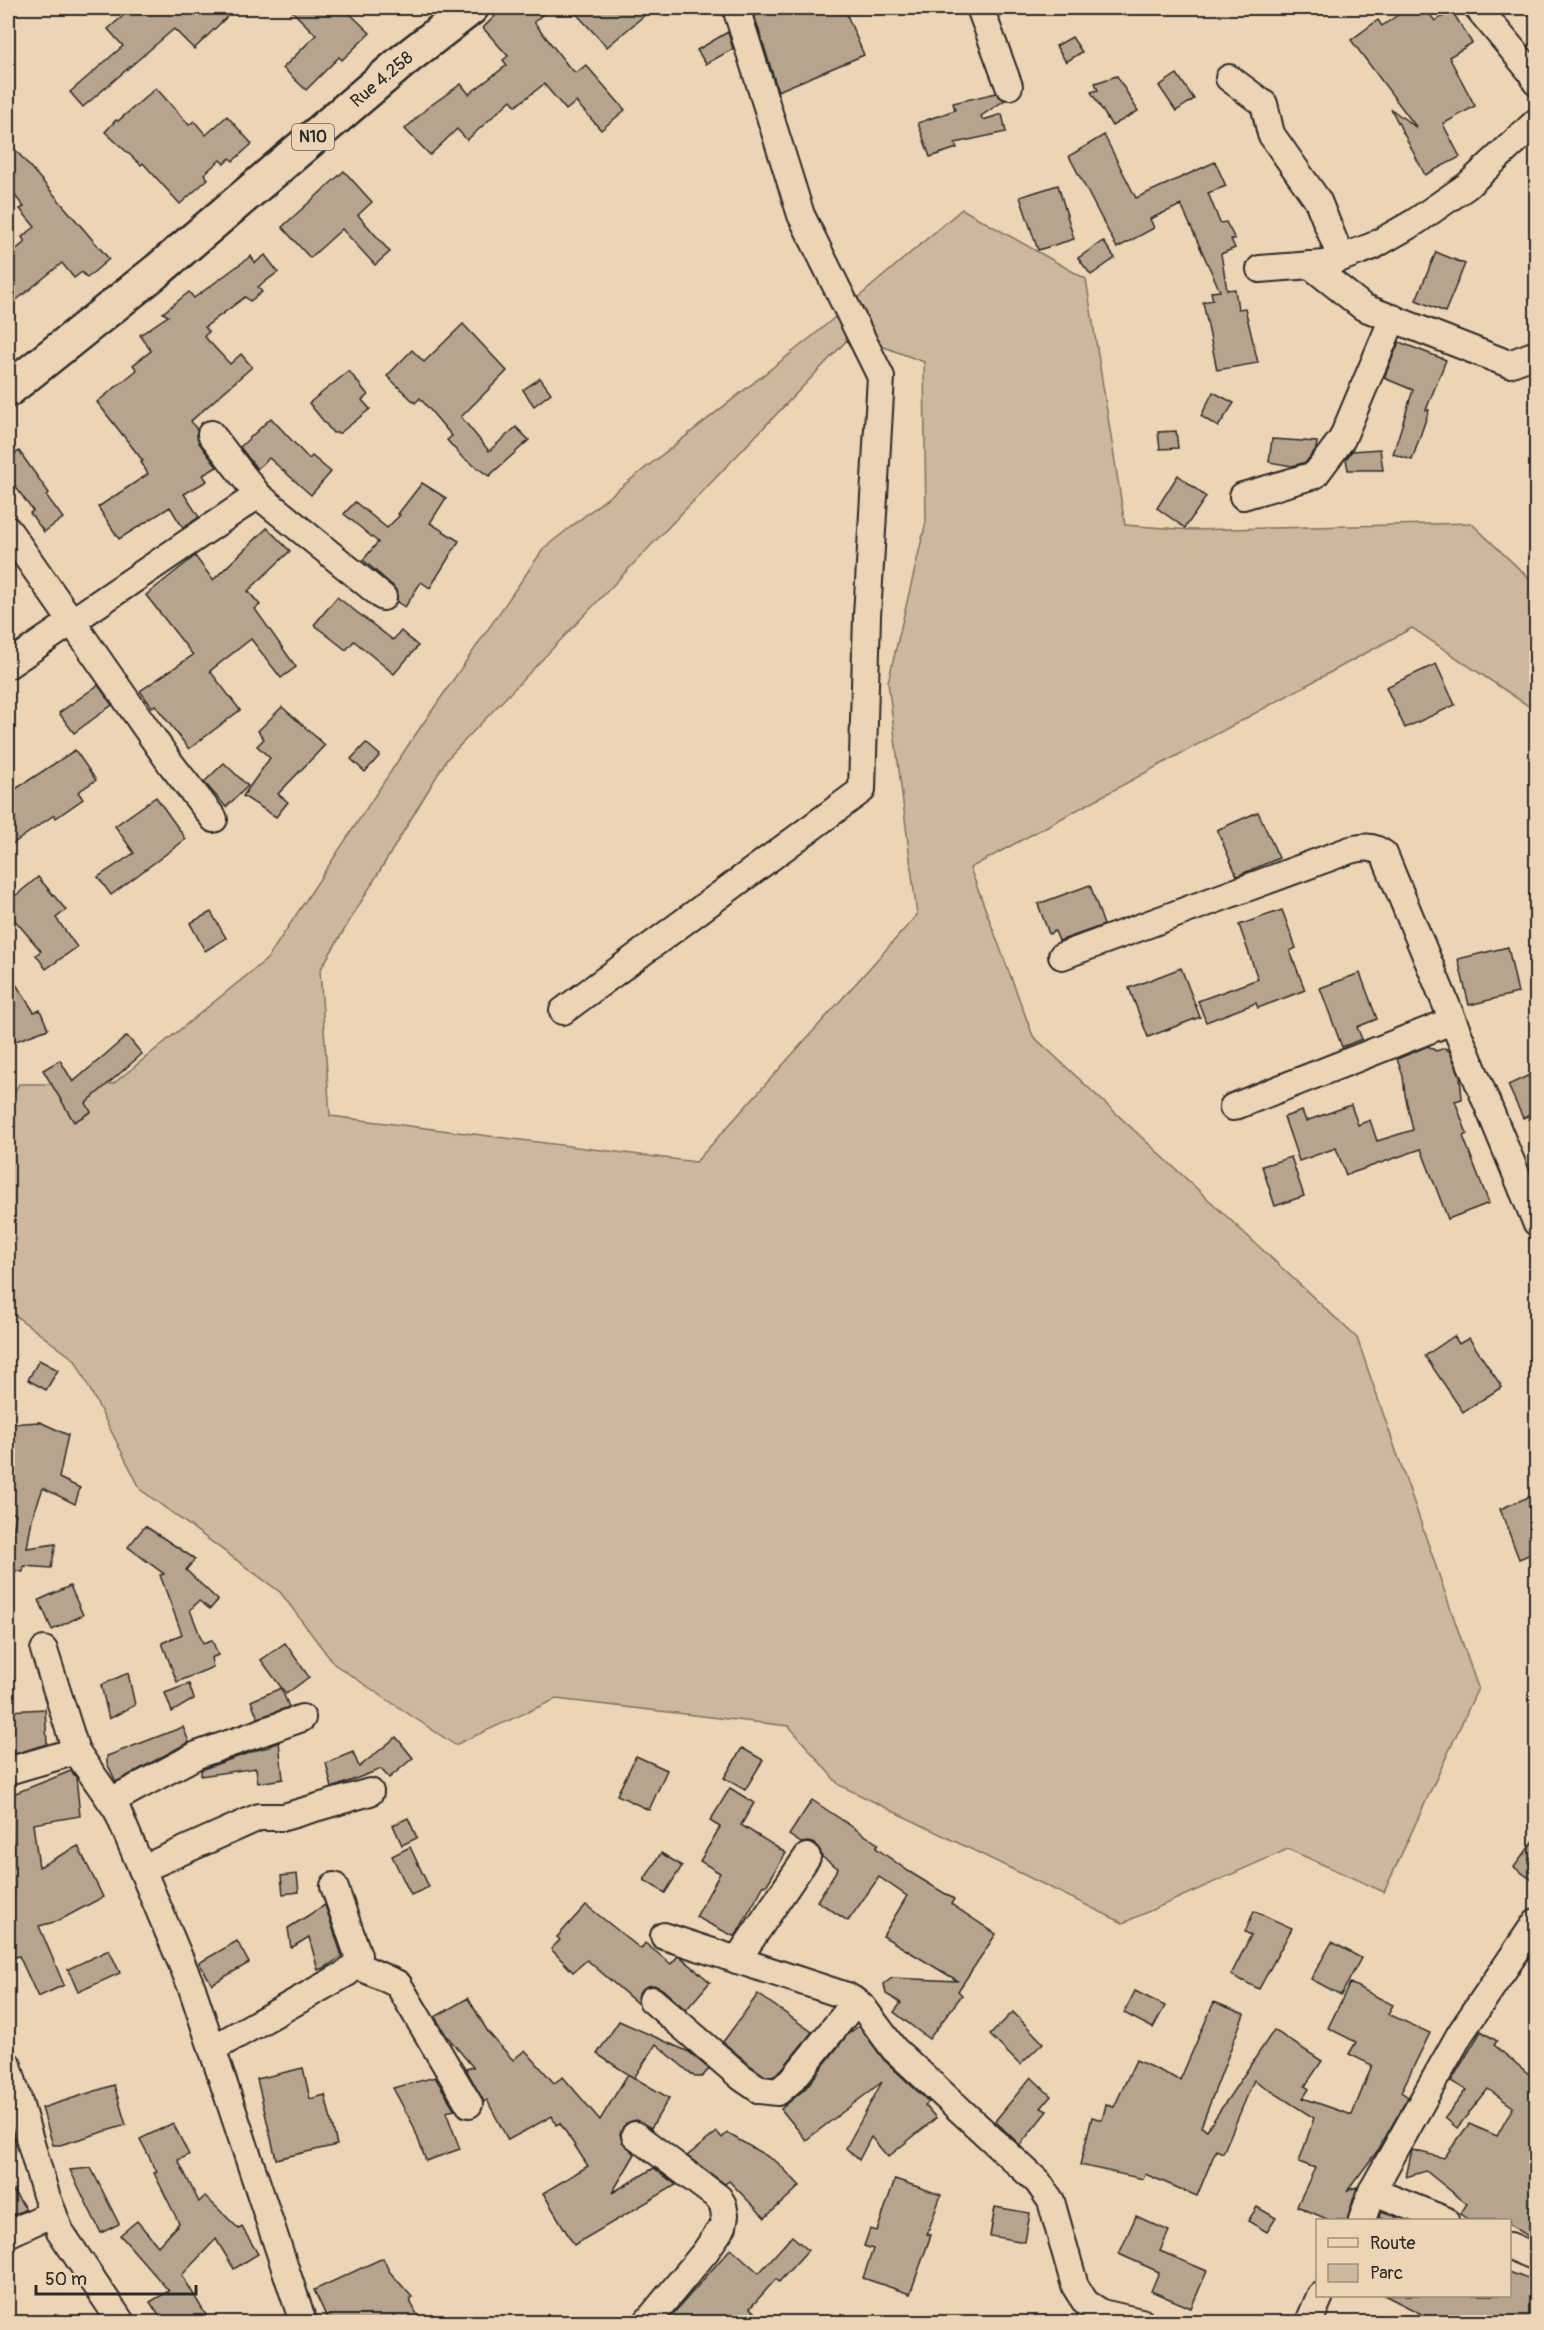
<svg xmlns="http://www.w3.org/2000/svg" width="1544" height="2330" font-family="Pangolin,sans-serif">
	<rect width="100%" height="100%" fill="#ecd4b4"/>
	<filter id="ink" filterUnits="userSpaceOnUse"><feTurbulence type="fractalNoise" baseFrequency=".0167" numOctaves="2"/><feDisplacementMap in="SourceGraphic" scale="12" xChannelSelector="R" yChannelSelector="G"/><feConvolveMatrix kernelMatrix="1 2 1 2 8 2 1 2 1" color-interpolation-filters="sRGB"/></filter>
	<g filter="url(#ink)">
		<!-- green -->
		<path fill="#cdb89e" stroke="#7c7264" stroke-width="1.5" fill-rule="evenodd" d="M962,209l124,70 39,246 66,5 280,-7 65,62v126l-124,-83 -442,240 63,168 324,302 121,350 -94,204 -96,-43 -165,74 -284,-138 -50,-59 -233,-27 -101,46 -121,-81 -54,-72 -139,-102 -66,-130 -67,-50v-206l11,-20h94l154,-125 142,-215 135,-196 270,-213zM852,335l72,27 2,160 -38,160 29,233 -221,247 -366,-46 -10,-146 127,-211z"/>
		<!-- building -->
		<g fill="#b6a48e" stroke="#2b2b2b" stroke-width="1.5">
			<polygon points="132,8 236,8 194,49 174,29 83,107 70,92 123,46 108,29"/>
			<polygon points="289,8 344,8 370,33 342,60 339,57 306,90 283,68 316,35"/>
			<polygon points="489,8 550,8 534,22 569,67 576,73 586,65 625,110 601,130 576,102 566,110 544,84 516,106 511,100 467,140 457,129 430,155 405,129 427,108 461,84 469,94 507,65 503,60 508,56 483,28 495,16 489,10"/>
			<polygon points="571,8 653,8 607,47"/>
			<polygon points="752,8 844,8 864,55 778,91"/>
			<polygon points="1408,8 1425,8 1435,21 1452,11 1472,43 1449,57 1475,106 1443,124 1460,157 1425,175 1391,109 1417,128 1351,40 1378,20 1382,26"/>
			<polygon points="728,32 733,49 706,64 697,50"/>
			<polygon points="1072,37 1082,52 1066,62 1056,46"/>
			<polygon points="1177,74 1194,99 1176,111 1159,86"/>
			<polygon points="1117,76 1138,111 1112,126 1091,92 1098,90 1095,83"/>
			<polygon points="156,88 189,125 194,121 206,135 227,116 252,144 233,161 230,158 224,164 220,160 204,174 208,179 180,204 143,163 141,165 105,132 116,120 118,121"/>
			<polygon points="996,93 1005,100 981,116 983,120 1002,114 1006,132 955,143 957,148 930,157 918,123 955,110 953,103"/>
			<polygon points="1104,135 1136,198 1215,162 1226,186 1208,193 1220,223 1226,222 1235,239 1231,239 1235,248 1221,254 1227,290 1235,289 1238,309 1245,308 1258,363 1217,370 1203,302 1213,300 1211,292 1220,291 1181,205 1150,219 1154,228 1117,248 1069,156"/>
			<polygon points="8,141 109,259 87,278 82,272 74,278 62,263 8,307 8,256 25,242 22,237 35,227 20,209 24,207 8,187"/>
			<polygon points="344,171 372,202 358,215 390,252 375,265 342,229 310,258 282,227"/>
			<polygon points="1058,185 1074,239 1038,250 1020,197"/>
			<polygon points="1103,241 1115,258 1091,275 1078,258"/>
			<polygon points="1436,252 1465,264 1445,312 1416,300"/>
			<polygon points="265,255 278,272 258,287 262,292 250,301 245,297 205,327 209,332 204,336 230,364 241,354 252,367 191,421 197,430 199,443 217,467 203,475 207,481 184,494 199,517 183,528 170,507 119,539 98,507 148,474 141,462 143,461 97,402 137,370 133,365 151,351 140,335 168,316 163,313 189,292 194,298 251,256 255,263"/>
			<polygon points="463,324 507,371 461,417 489,451 516,427 529,440 489,476 462,457 447,440 452,436 420,398 415,403 387,376 412,350 424,362"/>
			<polygon points="1399,342 1446,360 1426,410 1429,410 1412,460 1393,454 1413,390 1384,378"/>
			<polygon points="349,371 368,395 362,400 370,409 340,433 333,433 309,403"/>
			<polygon points="540,378 551,393 534,406 523,390"/>
			<polygon points="1213,392 1234,403 1218,427 1201,416"/>
			<polygon points="271,418 309,459 312,456 331,472 311,495 269,458 257,469 240,447"/>
			<polygon points="1176,431 1178,448 1160,449 1158,432"/>
			<polygon points="1272,439 1317,442 1316,449 1306,462 1292,466 1269,462"/>
			<polygon points="1380,449 1383,470 1348,470 1346,459 1352,451"/>
			<polygon points="19,451 49,493 46,495 63,518 44,532 30,513 33,511 8,476 8,459"/>
			<polygon points="1178,475 1206,497 1185,528 1157,508"/>
			<polygon points="422,483 446,498 430,523 459,541 430,588 421,582 405,607 397,602 397,592 393,586 363,560 378,542 344,514 355,502 387,528 400,515 398,514"/>
			<polygon points="267,528 290,551 248,591 260,605 255,609 296,667 281,678 251,639 210,671 240,710 189,749 155,705 152,707 140,691 193,655 146,595 195,556 213,580"/>
			<polygon points="337,597 393,640 401,631 418,646 394,674 354,641 346,650 314,625"/>
			<polygon points="1436,664 1455,705 1405,728 1386,687"/>
			<polygon points="98,685 112,705 74,733 59,713"/>
			<polygon points="282,707 325,745 278,794 288,802 276,817 243,796 270,758 257,746 264,739 258,731"/>
			<polygon points="366,743 380,755 365,772 351,759"/>
			<polygon points="75,750 96,780 78,792 83,799 56,818 54,815 8,847 8,794"/>
			<polygon points="224,763 248,786 226,807 204,782"/>
			<polygon points="156,797 186,839 111,895 98,877 134,853 115,826"/>
			<polygon points="1258,812 1279,858 1237,876 1217,830"/>
			<polygon points="38,877 66,910 56,918 77,947 46,969 36,955 41,951 8,912 8,902"/>
			<polygon points="1090,885 1104,925 1059,941 1055,931 1049,934 1038,904"/>
			<polygon points="1282,910 1296,948 1290,951 1305,990 1258,1008 1256,1003 1206,1022 1198,1001 1258,979 1239,925"/>
			<polygon points="211,912 226,938 205,951 190,923"/>
			<polygon points="1508,947 1518,993 1469,1005 1458,959"/>
			<polygon points="1181,968 1200,1017 1148,1037 1129,988"/>
			<polygon points="8,972 34,1012 40,1010 48,1029 8,1044"/>
			<polygon points="1360,973 1377,1019 1357,1027 1362,1039 1342,1047 1320,988"/>
			<polygon points="127,1036 142,1054 86,1103 91,1112 74,1122 43,1070 60,1060 73,1082"/>
			<polygon points="1428,1046 1436,1051 1445,1048 1450,1052 1460,1076 1462,1099 1455,1101 1467,1134 1463,1136 1489,1203 1448,1219 1421,1149 1346,1175 1336,1148 1299,1161 1284,1117 1302,1111 1306,1121 1351,1105 1358,1125 1370,1120 1377,1141 1413,1130 1405,1095 1403,1076 1397,1059"/>
			<polygon points="1536,1072 1536,1112 1523,1118 1508,1085"/>
			<polygon points="1291,1157 1304,1196 1275,1206 1262,1166"/>
			<polygon points="1454,1336 1459,1344 1469,1338 1502,1387 1463,1412 1425,1356"/>
			<polygon points="39,1360 58,1370 46,1390 28,1380"/>
			<polygon points="40,1422 68,1435 59,1478 80,1488 75,1504 43,1488 32,1519 27,1548 56,1544 51,1568 24,1566 23,1572 8,1570 8,1550 10,1550 16,1514 8,1511 8,1483 15,1462 8,1461 9,1424"/>
			<polygon points="1536,1494 1536,1552 1519,1559 1500,1509"/>
			<polygon points="145,1526 195,1559 186,1570 218,1600 210,1609 199,1601 190,1610 203,1643 212,1640 218,1655 211,1658 213,1667 177,1682 162,1643 182,1634 160,1575 164,1574 128,1547"/>
			<polygon points="70,1586 83,1615 52,1630 39,1600"/>
			<polygon points="285,1643 309,1677 286,1694 261,1660"/>
			<polygon points="128,1673 135,1705 109,1719 101,1685"/>
			<polygon points="189,1684 194,1699 172,1712 165,1693"/>
			<polygon points="281,1688 289,1707 258,1718 251,1701"/>
			<polygon points="45,1709 47,1744 8,1756 8,1711"/>
			<polygon points="183,1727 189,1742 116,1782 107,1763 107,1756"/>
			<polygon points="396,1737 413,1758 389,1778 381,1769 332,1788 326,1763 353,1752 359,1767"/>
			<polygon points="279,1742 283,1779 258,1783 256,1768 201,1776 201,1770 203,1769 260,1749 269,1747 269,1746"/>
			<polygon points="742,1748 763,1760 745,1790 724,1778"/>
			<polygon points="636,1756 667,1770 649,1810 617,1795"/>
			<polygon points="71,1771 76,1777 80,1816 33,1824 39,1867 78,1846 103,1897 58,1921 39,1926 64,1985 38,1997 19,1956 8,1959 8,1851 13,1849 8,1796"/>
			<polygon points="730,1788 754,1803 741,1825 786,1853 766,1886 764,1885 735,1937 696,1917 720,1873 700,1861 720,1827 710,1821"/>
			<polygon points="812,1800 878,1844 876,1848 908,1871 954,1899 951,1904 996,1934 958,1991 962,1995 929,2039 894,2012 901,2003 886,1994 884,1984 892,1978 958,1981 883,1936 907,1896 879,1877 848,1921 817,1901 838,1868 822,1857 820,1850 815,1844 808,1842 801,1843 789,1835"/>
			<polygon points="408,1818 417,1838 402,1845 393,1825"/>
			<polygon points="1536,1838 1536,1883 1514,1867"/>
			<polygon points="410,1847 429,1887 411,1895 392,1856"/>
			<polygon points="661,1853 682,1866 665,1893 644,1880"/>
			<polygon points="297,1874 299,1892 283,1894 281,1876"/>
			<polygon points="325,1905 342,1956 326,1967 318,1970 309,1937 291,1948 288,1928"/>
			<polygon points="586,1905 641,1949 645,1943 671,1964 678,1956 682,1958 710,1982 686,2010 662,1989 654,1985 647,1986 641,1990 637,1997 638,2004 587,1960 573,1972 551,1949 560,1940 557,1937"/>
			<polygon points="1254,1911 1292,1928 1259,1989 1231,1975 1251,1935 1245,1932"/>
			<polygon points="237,1941 249,1963 212,1984 199,1963"/>
			<polygon points="1332,1942 1361,1958 1341,1995 1311,1979"/>
			<polygon points="109,1950 120,1973 78,1992 68,1969"/>
			<polygon points="1350,1983 1393,2005 1388,2014 1430,2033 1401,2092 1408,2097 1378,2150 1348,2190 1357,2187 1347,2220 1329,2220 1297,2206 1315,2168 1299,2162 1314,2118 1254,2080 1223,2153 1216,2150 1197,2196 1145,2174 1143,2179 1080,2165 1092,2117 1102,2120 1106,2105 1114,2107 1136,2060 1180,2080 1214,2002 1244,2014 1201,2127 1207,2130 1274,2030 1322,2061 1305,2086 1309,2089 1303,2098 1352,2115 1372,2065 1349,2054 1356,2042 1328,2028"/>
			<polygon points="1135,1991 1165,2006 1153,2028 1124,2013"/>
			<polygon points="758,1994 812,2032 782,2069 773,2076 765,2076 750,2065 723,2042"/>
			<polygon points="468,1998 488,2032 513,2060 525,2050 554,2083 563,2077 600,2120 628,2074 669,2098 651,2128 636,2120 629,2122 623,2127 620,2134 622,2141 635,2154 612,2193 654,2168 676,2185 574,2245 543,2193 588,2166 560,2123 556,2125 552,2116 508,2140 487,2100 484,2102 466,2069 473,2067 446,2035 435,2017"/>
			<polygon points="1013,2012 1043,2043 1020,2065 990,2035"/>
			<polygon points="619,2021 689,2052 709,2069 702,2077 695,2077 656,2044 634,2078 597,2054"/>
			<polygon points="859,2026 884,2060 929,2102 925,2105 936,2118 888,2157 871,2137 859,2160 846,2148 882,2082 806,2140 781,2109 805,2089 848,2034"/>
			<polygon points="1481,2031 1497,2041 1494,2045 1536,2080 1536,2241 1509,2224 1509,2220 1469,2220 1460,2214 1467,2204 1426,2171 1406,2177 1412,2150 1444,2158 1469,2124 1497,2136 1513,2107 1488,2089 1457,2128 1445,2118 1466,2090 1451,2081"/>
			<polygon points="303,2068 310,2099 325,2095 337,2145 276,2159 257,2079"/>
			<polygon points="435,2077 455,2110 446,2112 460,2149 426,2161 413,2125 393,2088"/>
			<polygon points="1031,2077 1051,2096 1041,2108 1047,2111 1020,2145 995,2121"/>
			<polygon points="114,2085 126,2125 60,2145 53,2145 42,2108"/>
			<polygon points="173,2123 189,2155 178,2160 199,2202 205,2196 239,2229 242,2227 258,2254 234,2269 216,2239 182,2275 210,2322 163,2322 150,2302 169,2291 120,2235 137,2221 158,2246 179,2223 154,2173 157,2172 140,2139"/>
			<polygon points="717,2132 722,2138 727,2133 777,2162 800,2186 765,2218 729,2181 725,2184 687,2156"/>
			<polygon points="91,2168 119,2224 101,2233 70,2170"/>
			<polygon points="895,2179 941,2195 927,2234 931,2235 910,2294 863,2278 873,2249 864,2246 870,2229 877,2231"/>
			<polygon points="8,2184 26,2209 8,2218"/>
			<polygon points="995,2207 1030,2213 1025,2242 990,2236"/>
			<polygon points="1257,2207 1276,2218 1267,2232 1248,2221"/>
			<polygon points="1381,2211 1397,2217 1395,2220 1385,2220 1379,2217"/>
			<polygon points="1136,2216 1169,2231 1160,2251 1207,2271 1191,2308 1151,2291 1159,2272 1119,2254"/>
			<polygon points="792,2236 808,2250 779,2282 776,2279 750,2308 764,2322 666,2322 731,2248 759,2273"/>
			<polygon points="383,2258 389,2271 412,2297 409,2299 421,2322 329,2322 314,2290"/>
			<polygon points="1509,2272 1536,2282 1536,2322 1449,2322 1435,2317 1433,2320 1384,2295 1509,2295"/>
		</g>
		<g fill="none" stroke-linecap="round" stroke-linejoin="round">
			<defs>
				<g id="minor">
					<polyline points="980,8 1009,86"/>
					<polyline points="1478,8 1531,72 1536,82"/>
					<polyline points="1229,78 1264,104 1271,134 1318,201 1341,258"/>
					<polyline points="1310,265 1363,307 1509,364 1536,354"/>
					<polyline points="1260,269 1325,264 1373,246 1415,222 1467,186 1536,122"/>
					<polyline points="211,434 258,495 383,597"/>
					<polyline points="1243,496 1315,475 1342,439 1393,318"/>
					<polyline points="8,530 171,764 214,819"/>
					<polyline points="8,665 258,495"/>
					<path d="M1062,956l288,-106c13,-3 22,-5 34,4l152,368"/>
					<polyline points="563,1011 862,790 867,616 881,377 801,215 736,8"/>
					<polyline points="1233,1107 1452,1021"/>
					<polyline points="44,1650 76,1751 117,1810 192,1988 303,2322"/>
					<polyline points="8,1771 76,1751"/>
					<polyline points="111,1801 197,1755 302,1718"/>
					<polyline points="142,1869 259,1817 284,1817 370,1792"/>
					<polyline points="664,1936 847,1996 862,2006 894,2049 1038,2182 1051,2201 1075,2286 1086,2303 1102,2313 1141,2322"/>
					<polyline points="737,1960 807,1857"/>
					<polyline points="356,1965 398,1984 469,2104"/>
					<polyline points="652,2000 741,2077 760,2090 778,2092 793,2079 856,2001"/>
					<polyline points="212,2049 347,1973 356,1965 358,1955 334,1886"/>
					<polyline points="8,2065 46,2195 60,2231 121,2322"/>
					<polyline points="635,2135 719,2198 723,2205 725,2215 723,2226 705,2252 647,2322"/>
					<polyline points="1372,2191 1445,2220"/>
					<polyline points="1362,2220 1372,2191 1460,2034 1536,1922"/>
					<polyline points="8,2234 53,2213"/>
					<polyline points="1510,2246 1536,2257"/>
					<polyline points="1309,2322 1320,2296"/>
				</g>
				<g id="highway">
					<path id="s1" d="M8,390l150,-120 246,-210 67,-52"/>
				</g>
			</defs>
			<!-- minor casing -->
			<use href="#minor" stroke="#2b2b2b" stroke-width="30"/>
			<!-- highway casing -->
			<use href="#highway" stroke="#2b2b2b" stroke-width="38"/>
			<!-- minor -->
			<use href="#minor" stroke="#ecd4b4" stroke-width="26"/>
			<!-- highway -->
			<use href="#highway" stroke="#ecd4b4" stroke-width="33"/>
		</g>
	</g>
	<g text-anchor="middle" dominant-baseline="central" stroke-width="4.5" stroke-linejoin="round" paint-order="stroke">
		<!-- shield labels -->
		<rect fill="#ecd4b4" stroke="#655e54" stroke-width="1.5" x="292" y="124" width="42" height="26" rx="4.5"/>
		<g font-size="16" font-weight="bold" fill="#2b2b2b">
			<text x="313" y="137">N10</text>
		</g>
		<!-- street labels -->
		<g font-size="18" fill="#2b2b2b" stroke="#ecd4b4">
			<text stroke="none"><textPath href="#s1" startOffset="486">Rue 4.258</textPath></text>
		</g>
	</g>
	<!-- margin -->
	<rect width="1544" height="2330" fill="none" stroke="#ecd4b4" stroke-width="30"/>
	<rect x="15" y="15" width="1514" height="2300" fill="none" stroke="#2b2b2b" stroke-width="2" filter="url(#ink)"/>
	<!-- legend -->
	<rect x="1316" y="2219" width="195" height="78" fill="#ecd4b4" stroke="#9f907d" stroke-width="1.5"/>
	<rect x="1328" y="2238" width="30" height="9" fill="#ecd4b4" stroke="#9f907d" stroke-width="1.5"/>
	<text x="1370" y="2249" font-size="18" fill="#2b2b2b">Route</text>
	<rect x="1328" y="2264" width="30" height="18" fill="#cdb89e" stroke="#9f907d" stroke-width="1.5"/>
	<text x="1370" y="2279" font-size="18" fill="#2b2b2b">Parc</text>
	<!-- scale -->
	<path d="M36 2285v9h160v-9" fill="none" stroke="#2b2b2b" stroke-width="3"/>
	<text x="45" y="2285" font-size="18" fill="#2b2b2b" stroke="#ecd4b4" stroke-width="4.5" paint-order="stroke">50 m</text>
</svg>
